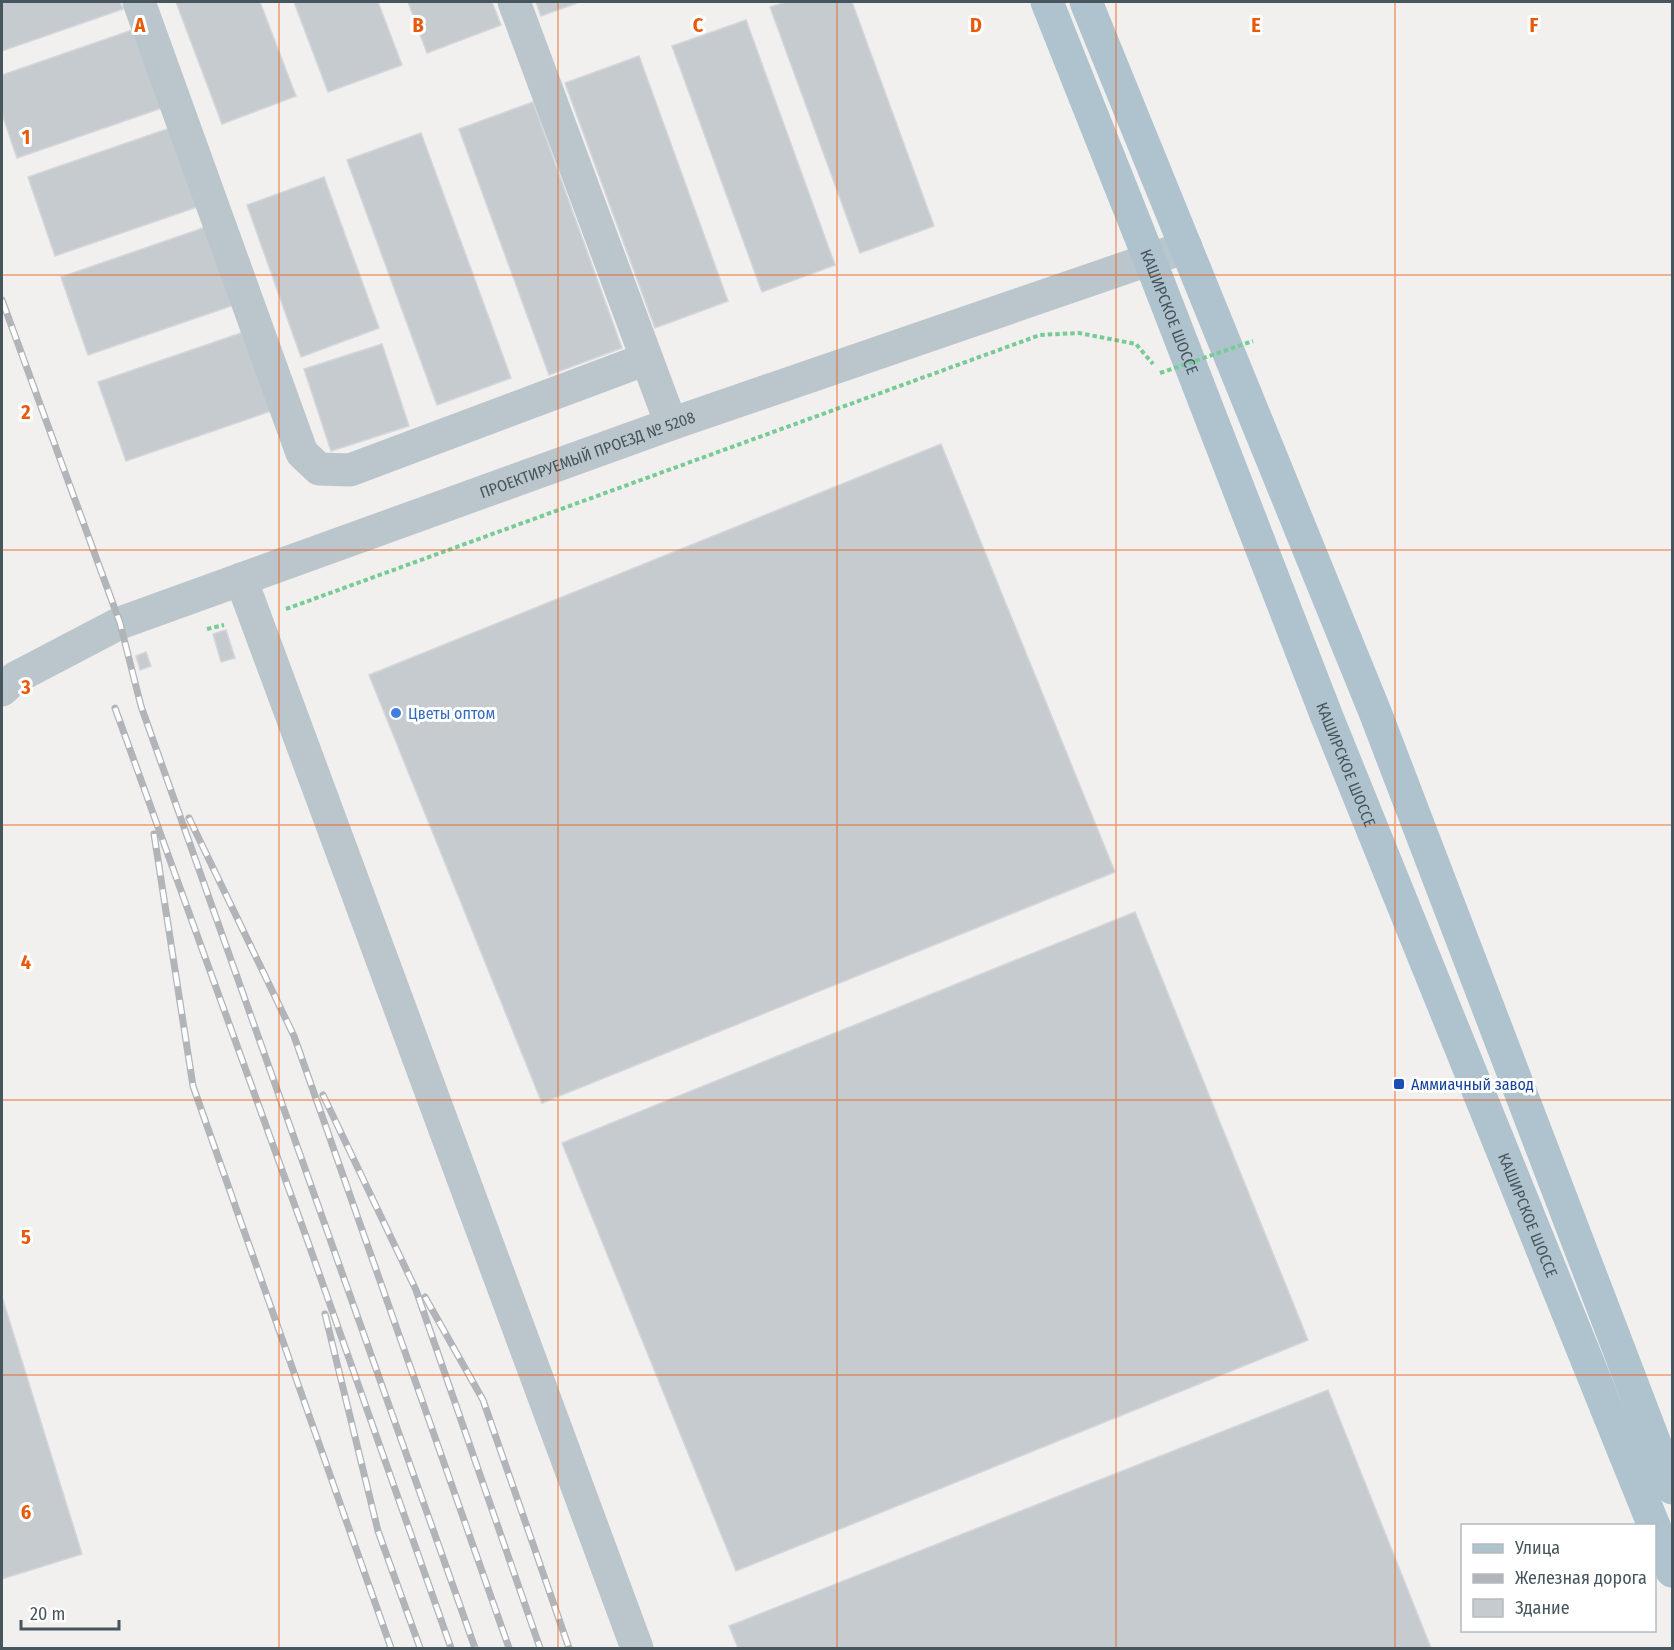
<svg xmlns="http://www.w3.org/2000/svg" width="1674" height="1650" font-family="'Fira Sans Condensed',sans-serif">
	<rect width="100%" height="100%" fill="#f2efef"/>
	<!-- building -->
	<g fill="#c6cbcf" stroke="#d3d6da" stroke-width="1.5">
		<polygon points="2,2 120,2 123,9 2,51"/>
		<polygon points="176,2 260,2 296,96 222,124"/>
		<polygon points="294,2 378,2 402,65 328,92"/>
		<polygon points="408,2 492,2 501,25 427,53"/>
		<polygon points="536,2 580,2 541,16"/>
		<polygon points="786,2 852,2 934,226 860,253 770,7"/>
		<polygon points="746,20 835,265 762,292 672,46"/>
		<polygon points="135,29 162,108 17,158 2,114 2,75"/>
		<polygon points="639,56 728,301 655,328 565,83"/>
		<polygon points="533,102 622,348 549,375 459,129"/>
		<polygon points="173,127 200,206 55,256 28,177"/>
		<polygon points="421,133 511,378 437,405 347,160"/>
		<polygon points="324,177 379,328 301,357 247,205"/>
		<polygon points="206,227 234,305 88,355 61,277"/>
		<polygon points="244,332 271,411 126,461 98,382"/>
		<polygon points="382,344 409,426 331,451 304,369"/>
		<polygon points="941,444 1115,872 542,1103 369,675"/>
		<polygon points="226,630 235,658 221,662 213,634"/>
		<polygon points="146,652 151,666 140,670 136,656"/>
		<polygon points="1135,912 1308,1340 736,1571 562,1143"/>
		<polygon points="2,1297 82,1554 2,1579"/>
		<polygon points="1328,1390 1431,1648 738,1648 729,1626"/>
	</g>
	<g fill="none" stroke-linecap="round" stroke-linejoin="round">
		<!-- path -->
		<g stroke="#76cc95" stroke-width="4" stroke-dasharray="4.5 3" stroke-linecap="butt">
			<polyline points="286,609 1040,335 1079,333 1136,344 1153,364"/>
			<polyline points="207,629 224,625"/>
		</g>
		<!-- minor -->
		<g stroke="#bbc6cc" stroke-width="33">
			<polyline points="139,2 302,453 319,469 350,470 646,359"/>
			<polyline points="514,2 671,424"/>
			<polyline points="241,579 637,1648"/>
			<path id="s1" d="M2,690l13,-12 105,-55 551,-199 515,-177"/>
		</g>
		<!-- major -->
		<g stroke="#afc3ce" stroke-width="33">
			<path id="s2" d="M1047,2l102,256 178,459 327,809"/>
			<polyline points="1086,2 1375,712 1672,1488"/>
			<polyline points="1654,1526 1672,1571"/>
		</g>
		<defs>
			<g id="rail">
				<polyline points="2,300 120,623 141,706 475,1648"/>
				<polyline points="115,708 308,1242 451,1648"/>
				<polyline points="189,818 294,1036 509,1648"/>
				<polyline points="154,834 193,1086 391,1648"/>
				<polyline points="323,1095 416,1290 540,1648"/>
				<polyline points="425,1297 483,1400 569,1648"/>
				<polyline points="325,1314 378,1531 420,1648"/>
			</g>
		</defs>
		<!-- rail casing -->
		<use href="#rail" stroke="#b1b5b9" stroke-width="7"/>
		<!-- rail -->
		<use href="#rail" stroke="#fff" stroke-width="4.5" stroke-dasharray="14" stroke-linecap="butt"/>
		<!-- path-bridge -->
		<polyline stroke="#76cc95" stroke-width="4" stroke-dasharray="4.5 3" stroke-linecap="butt" points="1160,373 1253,341"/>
	</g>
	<!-- grid -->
	<path fill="none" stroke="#e8590c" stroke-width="1.5" stroke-opacity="0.55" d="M279,2v1646M558,2v1646M837,2v1646M1116,2v1646M1395,2v1646M2,275h1670M2,550h1670M2,825h1670M2,1100h1670M2,1375h1670"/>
	<!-- markers -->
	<circle fill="#3f7fe0" stroke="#fff" stroke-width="2" cx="396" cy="713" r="6"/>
	<rect fill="#1a4fb4" stroke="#fff" stroke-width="2" x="1393" y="1078" width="12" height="12" rx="3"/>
	<g text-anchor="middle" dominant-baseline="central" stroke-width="6" stroke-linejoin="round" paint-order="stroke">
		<!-- street labels -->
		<g font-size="16" fill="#47555c" stroke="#fff">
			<text stroke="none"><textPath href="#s2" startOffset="333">КАШИРСКОЕ ШОССЕ</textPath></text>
			<text stroke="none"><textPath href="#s1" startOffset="633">ПРОЕКТИРУЕМЫЙ ПРОЕЗД № 5208</textPath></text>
			<text stroke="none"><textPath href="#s2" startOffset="819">КАШИРСКОЕ ШОССЕ</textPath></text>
			<text stroke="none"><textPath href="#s2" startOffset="1305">КАШИРСКОЕ ШОССЕ</textPath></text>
		</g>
		<!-- shop labels -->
		<g font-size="16" fill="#366cbe" stroke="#fff" text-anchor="start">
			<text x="408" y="713">Цветы оптом</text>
		</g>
		<!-- transit labels -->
		<g font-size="16" fill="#164399" stroke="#fff" text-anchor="start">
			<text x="1411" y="1084">Аммиачный завод</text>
		</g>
	</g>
	<g font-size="20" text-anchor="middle" font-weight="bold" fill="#e8590c" stroke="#fff" stroke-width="6" stroke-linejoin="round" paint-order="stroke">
		<text x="140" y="32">A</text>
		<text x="418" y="32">B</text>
		<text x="698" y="32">C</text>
		<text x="976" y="32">D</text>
		<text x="1256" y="32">E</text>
		<text x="1534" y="32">F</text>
		<text x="26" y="144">1</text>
		<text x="26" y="419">2</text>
		<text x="26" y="694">3</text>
		<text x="26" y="969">4</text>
		<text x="26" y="1244">5</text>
		<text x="26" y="1519">6</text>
	</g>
	<!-- border -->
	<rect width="1674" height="1650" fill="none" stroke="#47555c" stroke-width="6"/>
	<!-- legend -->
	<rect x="1461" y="1524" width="195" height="108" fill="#ffffff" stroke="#b5bbbe" stroke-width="1.5"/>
	<rect x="1473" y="1544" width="30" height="9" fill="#afc3ce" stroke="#b5bbbe" stroke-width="1.5"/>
	<text x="1515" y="1554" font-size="18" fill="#47555c">Улица</text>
	<rect x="1473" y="1574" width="30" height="9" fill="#b1b5b9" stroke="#b5bbbe" stroke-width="1.5"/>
	<text x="1515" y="1584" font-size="18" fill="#47555c">Железная дорога</text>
	<rect x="1473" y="1599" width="30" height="18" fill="#c6cbcf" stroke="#b5bbbe" stroke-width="1.5"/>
	<text x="1515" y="1614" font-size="18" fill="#47555c">Здание</text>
	<!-- scale -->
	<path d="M21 1620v9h98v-9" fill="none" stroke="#47555c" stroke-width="3"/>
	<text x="30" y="1620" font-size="18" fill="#47555c" stroke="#ffffff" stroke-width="4.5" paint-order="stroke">20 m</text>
</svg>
